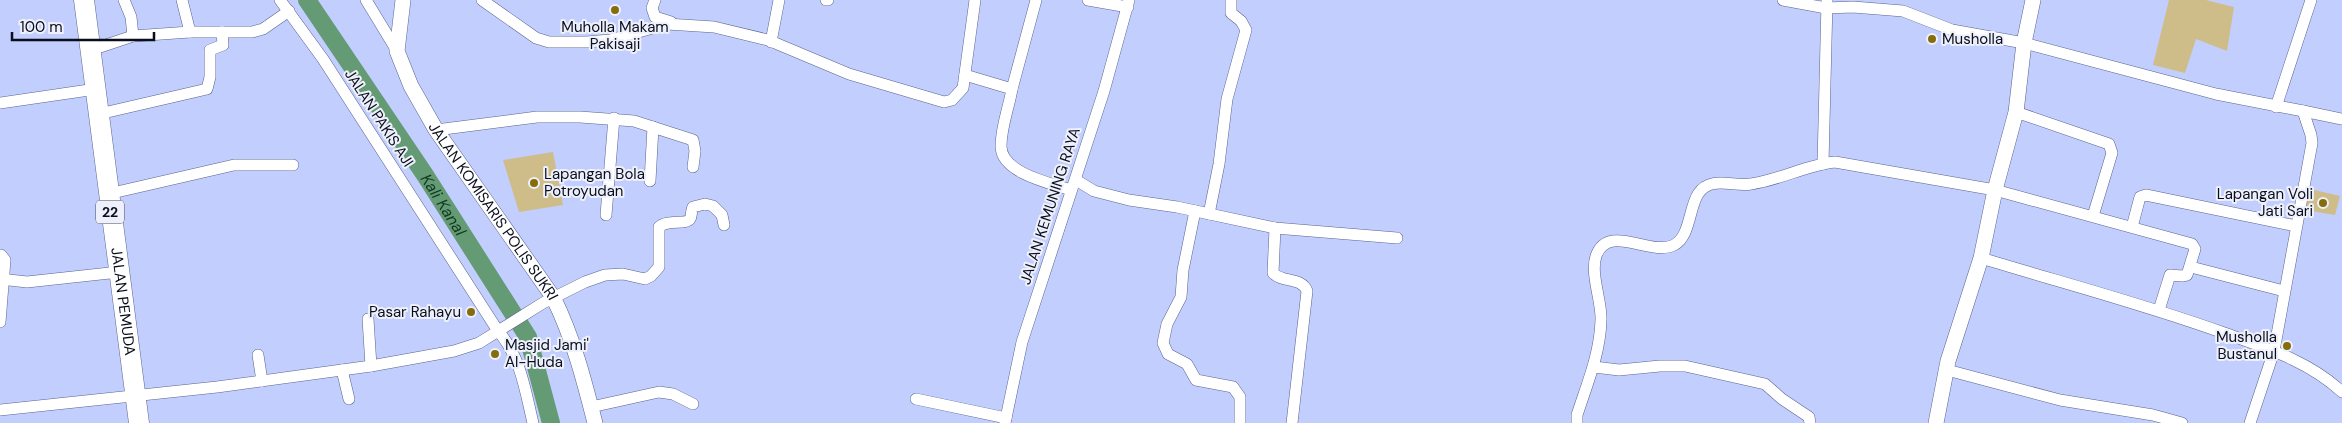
<svg xmlns="http://www.w3.org/2000/svg" width="2342" height="423" font-family="'DM Sans',sans-serif">
	<rect width="100%" height="100%" fill="#c2cefd"/>
	<!-- green -->
	<g fill="#cebd89">
		<polygon points="2169,0 2206,0 2234,7 2227,51 2196,39 2185,73 2153,65"/>
		<polygon points="553,152 563,205 519,212 503,160"/>
		<polygon points="2310,189 2340,196 2335,215 2305,210"/>
	</g>
	<g fill="none" stroke-linecap="round" stroke-linejoin="round">
		<!-- river -->
		<path stroke="#649a74" stroke-width="18" id="s1" d="M307,0l118,175 103,162 23,86"/>
		<defs>
			<g id="street">
				<polyline points="124,0 131,17 133,36"/>
				<path d="M280,0l43,59 175,272c23,26 27,59 35,92"/>
				<polyline points="366,0 397,51"/>
				<polyline points="482,0 536,38 549,42 587,42 610,40 667,24 714,27 768,40 849,74 944,102 952,100 963,88 975,0"/>
				<polyline points="655,0 652,8 655,17 671,22"/>
				<polyline points="826,0 828,0"/>
				<polyline points="1088,0 1128,7"/>
				<polyline points="1783,0 1826,8 1853,7 1903,11 1952,30 2024,43 2216,94 2303,111 2311,135 2312,143 2274,351 2250,423"/>
				<polyline points="190,32 252,32 263,29 289,11"/>
				<polyline points="771,42 779,0"/>
				<polyline points="91,50 133,36 190,32 182,0"/>
				<path d="M965,75l47,14c-3,18 -11,38 -11,57 0,27 49,37 70,44"/>
				<polyline points="1012,89 1036,0"/>
				<polyline points="0,103 96,89"/>
				<polyline points="2276,107 2311,0"/>
				<polyline points="2303,111 2342,119"/>
				<polyline points="2016,112 2109,144 2112,153 2093,216"/>
				<polyline points="99,114 207,89 210,77 210,50 223,45 222,32"/>
				<polyline points="436,130 537,117 580,117 634,121 693,140 695,151 693,167"/>
				<polyline points="1823,164 1827,1"/>
				<polyline points="1076,180 1094,191 1129,200 1177,207 1275,228 1397,238"/>
				<polyline points="650,181 653,127"/>
				<polyline points="108,194 234,165 293,165"/>
				<polyline points="1195,211 1183,270 1181,297 1167,324 1163,343 1168,354 1187,364 1196,380 1233,387 1240,397 1240,423"/>
				<polyline points="1209,214 1219,164 1227,99 1246,30 1241,21 1231,13 1231,0"/>
				<polyline points="606,215 614,118"/>
				<polyline points="2132,227 2140,197 2146,195 2296,226"/>
				<path d="M1275,228l-2,45c9,10 29,4 34,18l-15,132"/>
				<path d="M1981,258c82,25 163,46 243,75 42,15 85,28 118,59"/>
				<polyline points="2191,267 2284,291"/>
				<polyline points="0,279 27,282 119,272"/>
				<polyline points="368,319 371,366"/>
				<polyline points="0,322 5,260 1,255"/>
				<polyline points="258,355 262,381"/>
				<polyline points="1594,367 1619,370 1660,366 1685,366 1765,384 1782,399 1809,417 1810,423"/>
				<polyline points="342,370 349,399"/>
				<polyline points="1947,370 2060,400 2153,415 2182,423"/>
				<polyline points="916,399 1006,418"/>
				<polyline points="591,407 659,392 673,394 693,404"/>
				<path d="M0,410l217,-23 154,-21 83,-15 25,-8 64,-40 42,-21 20,-7 18,-1 22,5 6,-3 8,-9v-40c8,-8 27,-2 31,-8 2,-3 1,-9 3,-12l12,-3 8,2 9,9 2,10"/>
				<polyline points="1005,423 1022,342 1104,91 1129,0"/>
				<path d="M1577,423v-8c10,-31 23,-61 24,-95 1,-18 -11,-46 -5,-64 12,-34 54,1 78,-11 16,-8 15,-37 24,-51 12,-19 35,-7 53,-10 29,-4 55,-19 84,-22l160,28 197,54 3,5 -8,26 -5,1 -12,-1 -11,35"/>
			</g>
			<g id="secondary">
				<path id="s2" d="M403,0l-6,51 14,35 25,44 117,167c20,40 31,83 42,126"/>
				<polyline points="1936,423 1948,361 1981,258 1995,190 2016,112 2024,43 2033,0"/>
			</g>
			<g id="highway">
				<path id="s3" d="M84,0l55,423"/>
			</g>
		</defs>
		<!-- street casing -->
		<use href="#street" stroke="#5a648d" stroke-width="12"/>
		<!-- secondary casing -->
		<use href="#secondary" stroke="#5a648d" stroke-width="16"/>
		<!-- highway casing -->
		<use href="#highway" stroke="#5a648d" stroke-width="21"/>
		<!-- street -->
		<use href="#street" stroke="#fff" stroke-width="11"/>
		<!-- secondary -->
		<use href="#secondary" stroke="#fff" stroke-width="15"/>
		<!-- highway -->
		<use href="#highway" stroke="#fff" stroke-width="20"/>
	</g>
	<!-- markers -->
	<g fill="#856d0b" stroke="#eef1fb" stroke-width="2">
		<circle cx="615" cy="10" r="5"/>
		<circle cx="1932" cy="39" r="5"/>
		<circle cx="534" cy="183" r="5"/>
		<circle cx="2323" cy="203" r="5"/>
		<circle cx="471" cy="312" r="5"/>
		<circle cx="2287" cy="346" r="5"/>
		<circle cx="495" cy="354" r="5"/>
	</g>
	<g text-anchor="middle" dominant-baseline="central" stroke-width="4" stroke-linejoin="round" paint-order="stroke">
		<!-- shield labels -->
		<rect fill="#eef1fb" stroke="#4e515f" stroke-width="1" x="96" y="200.5" width="28" height="23" rx="4"/>
		<g font-size="14" font-weight="bold" fill="#090d1c">
			<text x="110" y="212">22</text>
		</g>
		<!-- poi labels -->
		<g font-size="15" fill="#090d1c" stroke="#eef1fb" text-anchor="start">
			<text x="615" y="27" text-anchor="middle">Muholla Makam<tspan x="615" dy="17">Pakisaji</tspan></text>
			<text x="1942" y="39">Musholla</text>
			<text x="544" y="174">Lapangan Bola<tspan x="544" dy="17">Potroyudan</tspan></text>
			<text x="2313" y="194" text-anchor="end">Lapangan Voli<tspan x="2313" dy="17">Jati Sari</tspan></text>
			<text x="461" y="312" text-anchor="end">Pasar Rahayu</text>
			<text x="2277" y="337" text-anchor="end">Musholla<tspan x="2277" dy="17">Bustanul</tspan></text>
			<text x="505" y="345">Masjid Jami'<tspan x="505" dy="17">Al-Huda</tspan></text>
		</g>
		<!-- street labels -->
		<g font-size="15" fill="#090d1c" stroke="#eef1fb">
			<text transform="translate(379 118) rotate(57)">JALAN PAKIS AJI</text>
			<text transform="translate(1050 206) rotate(-72)">JALAN KEMUNING RAYA</text>
			<text stroke="none"><textPath href="#s2" startOffset="239">JALAN KOMISARIS POLIS SUKRI</textPath></text>
			<text stroke="none"><textPath href="#s3" startOffset="304">JALAN PEMUDA</textPath></text>
		</g>
		<!-- water labels -->
		<g font-size="16" font-style="italic" fill="#103a20" stroke="#eef1fb">
			<text stroke="none"><textPath href="#s1" startOffset="246">Kali Kanal</textPath></text>
		</g>
	</g>
	<!-- scale -->
	<path d="M12 32v8h142v-8" fill="none" stroke="#090d1c" stroke-width="2.5"/>
	<text x="20" y="32" font-size="15" fill="#090d1c" stroke="#eef1fb" stroke-width="4" paint-order="stroke">100 m</text>
</svg>
